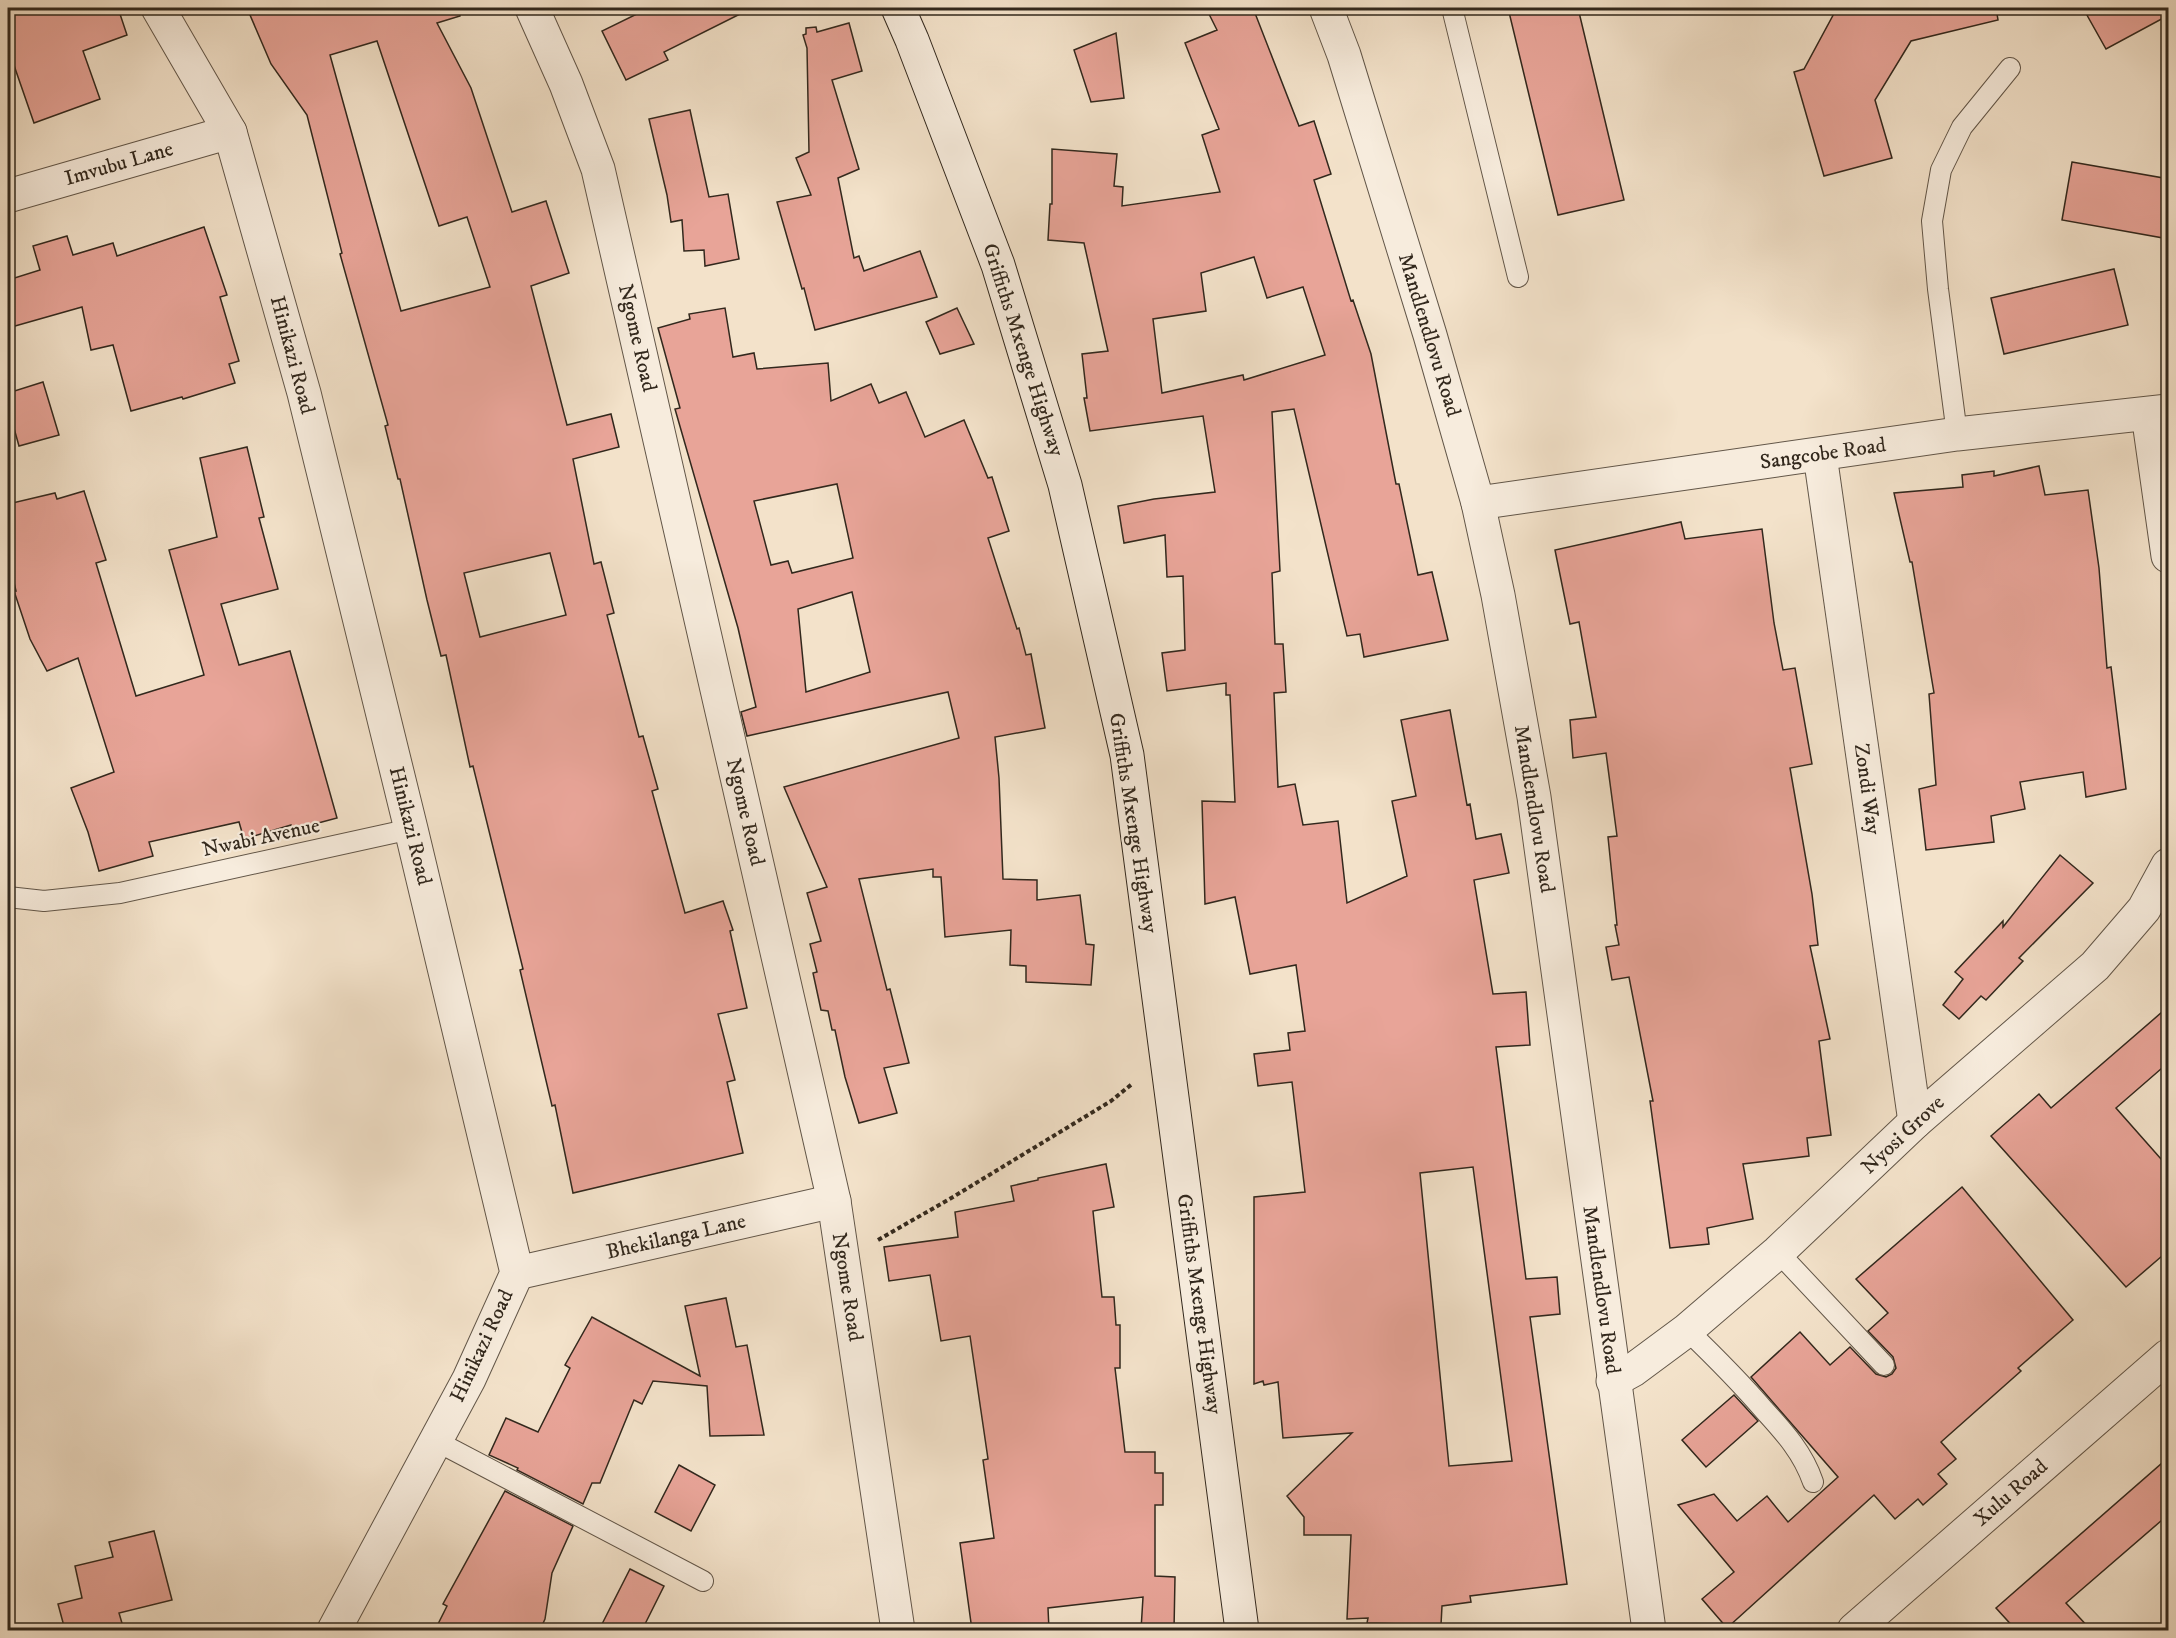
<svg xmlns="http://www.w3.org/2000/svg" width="2176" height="1638" font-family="'IM FELL DW Pica',serif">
	<rect width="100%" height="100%" fill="#f3e2ca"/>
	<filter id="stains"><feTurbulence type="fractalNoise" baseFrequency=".00333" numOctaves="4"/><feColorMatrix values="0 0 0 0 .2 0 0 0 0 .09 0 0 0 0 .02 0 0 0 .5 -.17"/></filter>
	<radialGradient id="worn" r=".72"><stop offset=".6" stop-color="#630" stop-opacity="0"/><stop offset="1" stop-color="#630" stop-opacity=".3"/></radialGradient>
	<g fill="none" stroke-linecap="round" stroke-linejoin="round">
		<!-- stream -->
		<polyline stroke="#74817f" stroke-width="12" points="2164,1630 2168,1626"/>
	</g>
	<!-- building -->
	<g fill="#e8a498" stroke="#32281d" stroke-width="1.5" fill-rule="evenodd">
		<polygon points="8,8 118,8 127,35 83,51 100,99 34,123 8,48"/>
		<path d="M247,8h212l1,8 -23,7 34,65 41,124 34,-11 23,72 -38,13 36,139 44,-11 8,33 -46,12 21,105 7,-2 13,51 -7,2 32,122 4,-1 15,53 -6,2 33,122 38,-12 10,29 -3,1 17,77 -29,6 17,66 -8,2 16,71 -170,40 -18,-88 -3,1 -32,-136 3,-1 -50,-203 -3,1 -24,-112 -5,1 -14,-56 -27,-121h-2l-13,-53 3,-1 -48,-171 2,-1 -35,-138 -36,-51zM377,41l62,185 28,-9 23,70 -89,24 -71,-256zM550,553l16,62 -86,22 -16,-64z"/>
		<polygon points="649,8 752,8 664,52 668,60 626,80 602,31"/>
		<path d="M1206,8h47l46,118 15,-5 17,53 -17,6 37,121 2,-1 18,54 25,130h3l19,91 14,-3 16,68 -84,17 -4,-23 -13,2 -53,-227 -22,3 8,159 -8,2 3,71h8l3,48 -12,1 4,94 17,-3 8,41 35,-4 9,82 60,-27 -15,-75 24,-5 -15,-76 49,-10 17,95 3,-1 6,35 25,-5 8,39 -35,7 19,114 33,-2 4,53 -34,2 30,232 31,-2 3,37 -30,3 37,267 -97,12 1,6 -29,4 -1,19 -74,-2 1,-5 -21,1 4,-84h-47v-18l-17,-21 65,-63 -69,5 -5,-56 -14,3 -1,-4 -9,3v-187l51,-5 -13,-110 -34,4 -4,-32 36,-4 -2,-17 17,-2 -9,-66 -46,9 -15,-77 -30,7 -3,-103 33,1 -5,-107h-4v-12l-59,8 -5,-38 23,-3 -2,-74 -16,1 -2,-42 -41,8 -6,-37 36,-7 61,-7 -12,-76 -113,15 -6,-33h3l-5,-44 26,-3 -24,-108 -36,-3 2,-36h2v-55l65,5 -3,32 9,1 -1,19 98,-14 -18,-57 17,-6 -34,-86 32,-13zM1254,257l13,41 36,-11 22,68 -81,25 -1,-5 -81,18 -9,-74 53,-8 -5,-38zM1473,1167l39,294 -63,5 -29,-293z"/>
		<polygon points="1508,8 1578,8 1624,200 1558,215"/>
		<polygon points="1837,8 1996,8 1998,20 1911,41 1875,100 1892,158 1824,176 1794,72 1804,69"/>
		<polygon points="2083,8 2169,8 2169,15 2106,49"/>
		<polygon points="849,23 862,71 832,80 859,169 838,178 854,258 859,256 864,271 920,251 937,297 815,330 804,288 802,289 777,202 811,195 796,158 809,152 807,48 803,35 806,34 806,28 816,27 817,32"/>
		<polygon points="1116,33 1124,98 1091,102 1074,50"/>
		<polygon points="690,110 709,197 728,194 739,259 705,266 704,250 684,251 682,220 671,222 667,195 649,119"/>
		<polygon points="2072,162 2169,179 2169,239 2062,220"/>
		<polygon points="204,227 227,295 220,297 239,361 229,364 235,383 183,399 182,397 131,411 113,345 91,350 82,307 8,328 8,280 40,270 33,246 67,236 73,255 113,243 117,256"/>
		<polygon points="2114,269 2128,325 2004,354 1991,298"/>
		<path d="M725,308l8,49 21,-4 3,16 71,-6 3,38 40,-17 8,19 27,-11 19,45 39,-17 24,58 4,-1 17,54 -21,7 29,91 2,-1 7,27 5,-1 14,74 -50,9 4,41 4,101 34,1v20l43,-5 6,49 8,1 -3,40 -65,-3v-16l-16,-1 1,-35 -66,7 -4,-60h-8v-8l-74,10 28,111 3,-1 19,74 -25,5 13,45 -38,10 -14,-46 -10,-47h-3l-4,-19 -7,-1 -8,-37 4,-1 -7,-28 11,-3 -14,-48 20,-6 -43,-100 175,-49 -11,-46 -201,44 -6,-24 15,-5 -18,-79 -63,-219 5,-1 -22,-80 32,-9 -1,-5zM837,484l16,74 -61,15 -4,-12 -17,4 -17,-64zM852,592l18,80 -64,20 -8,-83z"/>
		<polygon points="957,308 974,344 940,354 926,322"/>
		<polygon points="43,382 59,435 19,446 8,407 8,393"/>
		<polygon points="247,447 264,517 259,518 278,589 221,604 239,665 290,651 337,818 292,830 291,825 244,839 239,822 149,842 153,856 99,871 88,832 71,788 114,772 78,658 47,671 30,639 14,591 16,591 8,557 8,504 55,493 57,499 84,491 106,560 96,563 136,696 204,675 169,550 217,537 200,458"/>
		<polygon points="2039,466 2045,495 2088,490 2099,568 2107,668 2111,667 2126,789 2086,797 2083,772 2020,782 2025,809 1991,816 1994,842 1926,850 1919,789 1936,785 1929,694 1934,693 1912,562 1910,562 1894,493 1963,487 1962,475 1994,471 1994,476"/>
		<polygon points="1681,522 1685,539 1762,529 1774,623 1783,670 1795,668 1812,764 1790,768 1812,894 1818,945 1810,946 1830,1039 1819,1041 1831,1135 1807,1138 1809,1156 1743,1164 1753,1219 1707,1228 1709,1244 1670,1248 1650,1101 1653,1101 1629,977 1612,980 1606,947 1619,945 1615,925 1617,925 1608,837 1617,836 1606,753 1573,758 1570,720 1596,717 1579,622 1570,624 1555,550"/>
		<polygon points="2060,855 2093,883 2019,958 2023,961 1986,1000 1981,996 1959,1019 1943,1005 1963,979 1955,972 2003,921 2003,927"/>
		<polygon points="2169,1006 2169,1062 2116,1108 2169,1168 2169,1250 2126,1287 1991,1136 2039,1094 2051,1108"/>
		<polygon points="1106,1164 1114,1207 1093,1211 1102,1297 1114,1297 1116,1325 1120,1325 1120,1368 1115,1368 1125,1452 1155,1452 1155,1473 1163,1473 1163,1505 1155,1505 1155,1576 1175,1577 1174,1630 1141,1630 1143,1597 1048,1608 1049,1630 972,1630 960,1543 994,1538 983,1460 988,1459 970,1336 941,1341 930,1275 889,1281 884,1247 958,1237 955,1212 1014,1201 1011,1186 1038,1180 1038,1178"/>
		<polygon points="1962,1187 2073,1320 2018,1368 2021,1371 1941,1442 1956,1459 1938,1474 1947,1484 1923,1505 1918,1499 1895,1519 1874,1495 1727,1628 1702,1599 1734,1572 1678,1505 1714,1494 1737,1521 1767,1496 1788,1522 1838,1477 1751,1377 1800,1332 1830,1365 1850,1347 1876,1374 1886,1377 1892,1374 1896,1368 1893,1357 1868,1331 1888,1313 1856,1279"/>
		<polygon points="726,1298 736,1347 747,1345 764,1435 710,1436 707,1386 653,1381 642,1404 634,1400 600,1483 592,1483 583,1504 517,1470 518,1468 489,1455 506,1418 538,1432 570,1368 565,1365 592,1317 700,1376 685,1306"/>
		<polygon points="1734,1395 1758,1421 1706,1467 1682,1440"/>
		<polygon points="2169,1457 2169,1514 2066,1603 2091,1630 2016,1630 1996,1608"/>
		<polygon points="679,1465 715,1485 691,1531 655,1512"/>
		<polygon points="505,1491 573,1526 552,1573 545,1619 540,1630 435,1630 447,1606 443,1604"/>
		<polygon points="154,1531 172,1600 119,1613 124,1630 65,1630 58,1604 82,1598 75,1566 113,1557 109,1542"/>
		<polygon points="630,1569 664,1586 642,1630 599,1630"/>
	</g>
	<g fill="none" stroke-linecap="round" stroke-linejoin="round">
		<defs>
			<g id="lane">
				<polyline points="1452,8 1518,277"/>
				<polyline points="1957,434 1938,289 1932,221 1941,170 1962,127 2010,68"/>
				<polyline points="8,897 44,901 120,893 411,829"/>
				<polyline points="1778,1252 1884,1365"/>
				<path d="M1687,1330c27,26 53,52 77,80 21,23 39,43 49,72"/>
				<polyline points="436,1441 703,1581"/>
			</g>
			<g id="street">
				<polyline points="158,8 230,132 304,393 411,829 517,1273 469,1379 334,1630"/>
				<polyline points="532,8 566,84 598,169 834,1201 898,1630"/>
				<polyline points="1326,8 1344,55 1430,335 1478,503 1498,595 1534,797 1649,1630"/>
				<polyline points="8,196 230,132"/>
				<polyline points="2148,414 2168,556"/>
				<polyline points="1820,455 1915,1122"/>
				<polyline points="1478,503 1957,434 2168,411"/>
				<polyline points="517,1273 834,1201"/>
				<polyline points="1613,1381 1633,1370 1687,1330 1778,1252 1915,1122 2095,966 2144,909 2168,865"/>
				<polyline points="1854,1630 2168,1356"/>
			</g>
			<polyline id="secondary" points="898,8 912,40 998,265 1065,485 1127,755 1242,1630"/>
		</defs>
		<!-- lane casing -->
		<use href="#lane" stroke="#625648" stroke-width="22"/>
		<!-- street casing -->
		<use href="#street" stroke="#625648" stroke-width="35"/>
		<!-- secondary casing -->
		<use href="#secondary" stroke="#32281d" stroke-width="35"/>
		<!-- path -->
		<polyline stroke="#32281d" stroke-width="4" stroke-dasharray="4.5 3" stroke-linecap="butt" points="878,1240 953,1197 1111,1101 1132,1084"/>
		<!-- lane -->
		<use href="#lane" stroke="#f7ecdd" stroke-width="20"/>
		<!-- street -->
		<use href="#street" stroke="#f7ecdd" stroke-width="33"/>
		<!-- secondary -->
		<use href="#secondary" stroke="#f7ecdd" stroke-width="33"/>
	</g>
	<g text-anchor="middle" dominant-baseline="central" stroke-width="4.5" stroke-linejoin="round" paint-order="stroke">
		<!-- street labels -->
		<g font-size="21" fill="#32281d" stroke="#f7ecdd">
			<text transform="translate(119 164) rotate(-16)">Imvubu Lane</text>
			<text transform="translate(1429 335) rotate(73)">Mandlendlovu Road</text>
			<text transform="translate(637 338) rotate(77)">Ngome Road</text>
			<text transform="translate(1023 350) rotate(72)">Griffiths Mxenge Highway</text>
			<text transform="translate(292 355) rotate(75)">Hinikazi Road</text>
			<text transform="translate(1823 454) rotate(-8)">Sangcobe Road</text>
			<text transform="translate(1867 789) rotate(82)">Zondi Way</text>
			<text transform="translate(1534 809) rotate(81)">Mandlendlovu Road</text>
			<text transform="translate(745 812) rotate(77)">Ngome Road</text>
			<text transform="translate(1133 823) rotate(81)">Griffiths Mxenge Highway</text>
			<text transform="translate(410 826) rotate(76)">Hinikazi Road</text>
			<text transform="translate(261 838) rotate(-12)">Nwabi Avenue</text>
			<text transform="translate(1903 1135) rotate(-43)">Nyosi Grove</text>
			<text transform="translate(676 1237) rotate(-13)">Bhekilanga Lane</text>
			<text transform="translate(847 1287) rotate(81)">Ngome Road</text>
			<text transform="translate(1601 1290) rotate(82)">Mandlendlovu Road</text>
			<text transform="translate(1199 1304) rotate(82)">Griffiths Mxenge Highway</text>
			<text transform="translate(482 1346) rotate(-65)">Hinikazi Road</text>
			<text transform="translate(2011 1493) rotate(-41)">Xulu Road</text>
		</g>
	</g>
	<!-- margin -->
	<rect width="2176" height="1638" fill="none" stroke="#f3e2ca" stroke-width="30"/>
	<rect x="9" y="9" width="2158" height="1620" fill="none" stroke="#32281d" stroke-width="3"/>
	<rect x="15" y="15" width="2146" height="1608" fill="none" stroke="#32281d" stroke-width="1.5"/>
	<rect width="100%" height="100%" filter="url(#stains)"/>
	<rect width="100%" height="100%" fill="url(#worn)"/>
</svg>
